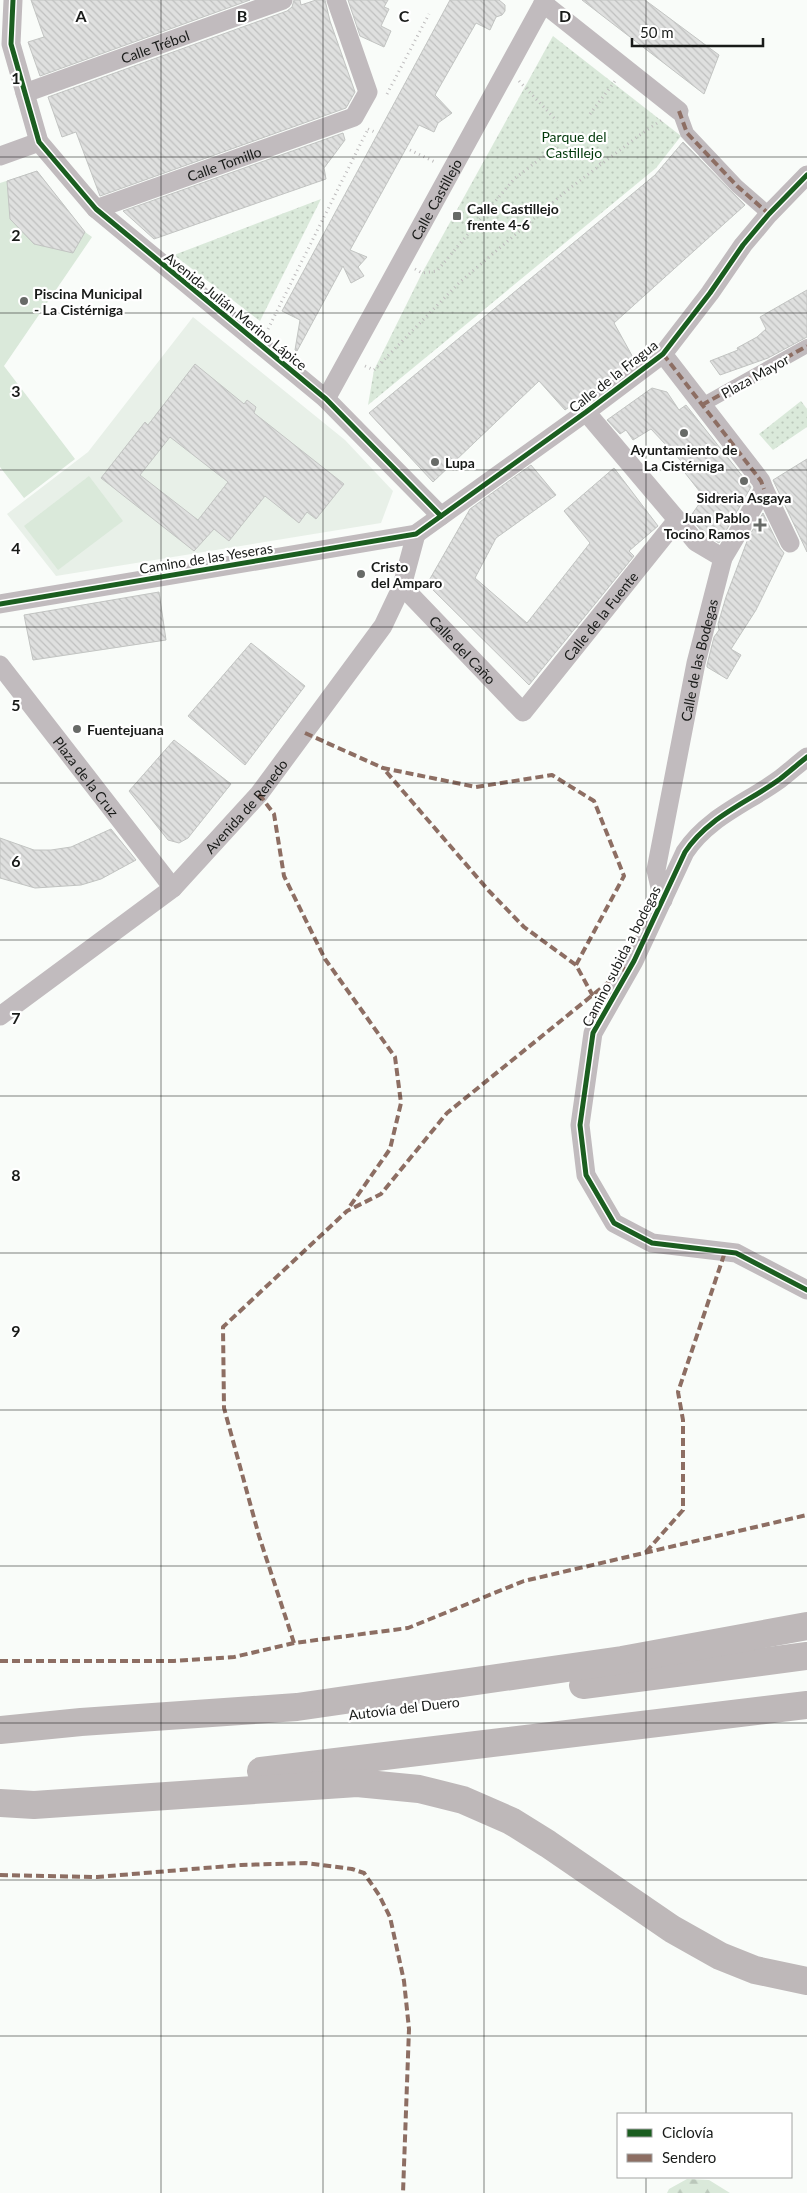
<svg xmlns="http://www.w3.org/2000/svg" width="807" height="2193" font-family="Lato,sans-serif">
	<defs>
		<pattern id="grass-dots" width="8" height="8" patternUnits="userSpaceOnUse" patternTransform="scale(1.25)"><rect width="8" height="8" fill="#dae9da"/><path d="M2 2h.1M6 6h.1" fill="none" stroke="#bac7ba" stroke-width="1.8" stroke-linecap="round"/></pattern>
		<pattern id="forest-firs" width="22" height="20" patternUnits="userSpaceOnUse" patternTransform="scale(1.25)"><rect width="22" height="20" fill="#dae9da"/><path d="M5 1l3.5 6h-7zM16 11l3.5 6h-7z" fill="#bac7ba"/></pattern>
		<pattern id="building-back-hatch" width="6" height="6" patternUnits="userSpaceOnUse" patternTransform="scale(1.25)"><rect width="6" height="6" fill="#dfe0df"/><path d="M-1 5l2 2M0 0l6 6M5-1l2 2" fill="none" stroke="#bfc0bf"/></pattern>
	</defs>
	<rect width="100%" height="100%" fill="#f9fcf9"/>
	<!-- built -->
	<polygon fill="#e8f0e8" points="193,317 345,440 393,491 381,523 56,576 7,514 88,452"/>
	<!-- grass -->
	<g fill="url(#grass-dots)">
		<polygon points="553,36 681,136 656,168 368,405 374,370 422,273"/>
		<polygon points="321,199 260,321 174,255"/>
		<polygon points="801,401 807,409 807,427 773,450 759,434"/>
	</g>
	<!-- forest -->
	<polygon fill="url(#forest-firs)" points="687,2179 709,2180 730,2193 667,2193 669,2189"/>
	<!-- pitch -->
	<g fill="#dae9da">
		<polygon points="37,171 85,232 92,237 4,366 75,459 24,498 0,467 0,183"/>
		<polygon points="89,476 123,521 58,570 24,526"/>
	</g>
	<!-- building -->
	<g fill="url(#building-back-hatch)" stroke="#c2c4c2" fill-rule="evenodd">
		<polygon points="31,0 250,0 40,76 28,42 44,37"/>
		<polygon points="294,0 300,0 301,5 316,0 325,0 330,21 355,92 346,108 100,196 76,132 62,137 48,97 287,11 292,7"/>
		<polygon points="348,0 388,0 384,7 389,9 381,26 391,31 384,47 360,36"/>
		<polygon points="450,0 499,0 505,5 505,11 502,15 496,17 490,30 476,23 435,95 452,113 438,123 434,132 419,125 350,250 367,257 358,267 364,276 351,283 343,266 297,351 295,350 300,320 282,311"/>
		<polygon points="582,0 645,0 719,55 704,94"/>
		<polygon points="343,133 345,140 324,168 326,179 154,239 123,211"/>
		<polygon points="683,142 745,205 614,323 635,361 565,410 539,381 433,482 369,413 655,175"/>
		<polygon points="37,171 85,232 73,253 34,244 10,219 7,181"/>
		<polygon points="807,290 807,337 768,358 720,375 710,361 738,350 737,348 757,337 766,329 760,317"/>
		<path d="M195,364l49,40 3,-4 9,7 -2,6 90,71 -28,35 -9,-7 -8,11 -34,-27 -36,45 -15,-12 -20,22 -93,-73 44,-56 3,3zM170,437l58,45 -30,38 -58,-45z"/>
		<polygon points="652,388 667,392 679,410 686,405 751,487 719,543 703,533 690,517 704,497 678,464 682,462 651,429 633,440 626,430 620,434 607,420"/>
		<polygon points="807,459 807,552 773,480"/>
		<polygon points="531,465 556,495 496,538 475,578 527,623 590,543 564,511 614,468 658,526 629,551 634,556 529,685 427,584 470,509"/>
		<polygon points="763,513 780,548 784,553 756,610 731,649 741,655 727,679 707,667 707,665 714,637 719,630 718,624 726,597 749,536"/>
		<polygon points="159,592 166,640 33,660 24,615"/>
		<polygon points="251,643 305,686 245,765 188,716"/>
		<polygon points="174,740 231,784 188,838 179,843 168,840 129,791"/>
		<polygon points="111,829 136,860 101,879 81,885 35,888 0,878 0,838 34,850 51,850 71,847"/>
	</g>
	<g fill="none" stroke-linecap="round" stroke-linejoin="round">
		<!-- path -->
		<g stroke="#bebcbd" stroke-width="3" stroke-dasharray="1 4" stroke-linecap="butt">
			<polyline points="519,81 557,121"/>
			<polyline points="387,94 429,14"/>
			<polyline points="590,114 615,81"/>
			<polyline points="368,129 377,133"/>
			<polyline points="410,150 437,163"/>
			<polyline points="590,151 601,164"/>
			<polyline points="415,269 422,273 437,271 514,179 558,145"/>
			<polyline points="268,329 368,129"/>
			<polyline points="365,366 374,370 460,282 565,192 637,137 663,119"/>
		</g>
		<!-- pedestrian -->
		<g stroke="#c1bbbe" stroke-width="14">
			<polyline points="679,111 687,133 737,186 769,214"/>
			<polyline points="702,405 807,346"/>
		</g>
		<!-- minor -->
		<g stroke="#c1bbbe" stroke-width="19">
			<polyline points="13,0 11,44 39,142 96,209 326,399 441,516"/>
			<polyline points="543,3 679,111"/>
			<path id="s1" d="M25,93l258,-93"/>
			<polyline points="0,156 39,142"/>
			<path id="s2" d="M96,209l258,-92 14,-25 -32,-92"/>
			<polyline points="663,354 761,481 764,489"/>
			<path id="s3" d="M326,399l219,-399"/>
			<polyline points="586,412 696,542 723,558"/>
			<path id="s4" d="M402,586l121,126 154,-192"/>
			<polyline points="0,604 416,534 586,412 663,354 710,293 743,245 769,214 807,175"/>
			<path id="s5" d="M0,665l173,223"/>
			<path d="M807,757c-9,7 -18,15 -27,22 -33,24 -72,38 -95,73l-51,109 -41,72 -13,92 6,50 28,48 38,20 84,10 71,37"/>
			<path id="s6" d="M663,900l-7,-30 40,-207 27,-105 41,-69 26,54"/>
			<path id="s7" d="M0,1016l173,-128 86,-94 124,-168 19,-40 14,-52"/>
		</g>
		<!-- motorway -->
		<g stroke="#beb8b9" stroke-width="28">
			<polyline points="583,1685 807,1656"/>
			<polyline points="0,1730 81,1722 297,1707 622,1660 807,1626"/>
			<polyline points="261,1771 807,1705"/>
			<polyline points="0,1803 34,1805 357,1783 419,1789 463,1800 511,1821 548,1844 672,1929 720,1956 755,1970 807,1981"/>
		</g>
		<!-- quiet -->
		<g stroke="#8d6e63" stroke-width="4" stroke-dasharray="8 4" stroke-linecap="butt">
			<polyline points="679,111 687,133 737,186 769,214"/>
			<polyline points="663,354 761,481 764,489"/>
			<polyline points="702,405 807,346"/>
			<polyline points="305,733 383,768"/>
			<polyline points="259,794 274,814 284,876 325,959 395,1057 401,1103 390,1149 348,1209"/>
			<polyline points="576,965 524,927 489,891 383,768 476,787 552,775 594,801 624,876 576,965 593,996"/>
			<polyline points="646,1552 683,1510 683,1420 678,1392 725,1252"/>
			<polyline points="294,1643 259,1536 224,1408 223,1327 347,1211 381,1194 447,1113 626,968"/>
			<polyline points="0,1661 174,1661 234,1657 294,1643 408,1628 524,1581 807,1515"/>
			<polyline points="0,1875 97,1877 241,1865 306,1863 352,1869 364,1873 379,1895 390,1917 404,1981 409,2029 403,2193"/>
		</g>
		<defs>
			<g id="cycleway">
				<polyline points="13,0 11,44 39,142 96,209 326,399 441,516"/>
				<polyline points="0,604 416,534 586,412 663,354 710,293 743,245 769,214 807,175"/>
				<path d="M807,757c-9,7 -18,15 -27,22 -33,24 -72,38 -95,73l-51,109 -41,72 -13,92 6,50 28,48 38,20 84,10 71,37"/>
			</g>
		</defs>
		<!-- cycleway casing -->
		<use href="#cycleway" stroke="#fff" stroke-width="8"/>
		<!-- cycleway -->
		<use href="#cycleway" stroke="#1b5e20" stroke-width="5"/>
	</g>
	<!-- grid -->
	<path fill="none" stroke="#191b19" stroke-width="1" stroke-opacity="0.55" d="M161,0v2193M323,0v2193M484,0v2193M646,0v2114M0,157h807M0,313h807M0,470h807M0,627h807M0,783h807M0,940h807M0,1096h807M0,1253h807M0,1410h807M0,1566h807M0,1723h807M0,1880h807M0,2036h807M646,2177v16"/>
	<!-- markers -->
	<g fill="#676a67" stroke="#fff" stroke-width="2">
		<rect x="452" y="211" width="10" height="10" rx="2.5"/>
		<circle cx="24" cy="301" r="5"/>
		<circle cx="684" cy="433" r="5"/>
		<circle cx="435" cy="462" r="5"/>
		<circle cx="744" cy="481" r="5"/>
		<path d="M757.5 517.5h5v5h5v5h-5v5h-5v-5h-5v-5h5z"/>
		<circle cx="361" cy="574" r="5"/>
		<circle cx="77" cy="729" r="5"/>
	</g>
	<g text-anchor="middle" dominant-baseline="central" stroke-width="4.5" stroke-linejoin="round" paint-order="stroke">
		<!-- street labels -->
		<g font-size="14" fill="#191b19" stroke="#fff">
			<text stroke="none"><textPath href="#s1" startOffset="138">Calle Trébol</textPath></text>
			<text stroke="none"><textPath href="#s2" startOffset="136">Calle Tomillo</textPath></text>
			<text stroke="none"><textPath href="#s3" startOffset="228">Calle Castillejo</textPath></text>
			<text transform="translate(236 311) rotate(39)">Avenida Julián Merino Lápice</text>
			<text transform="translate(613 376) rotate(-38)">Calle de la Fragua</text>
			<text transform="translate(755 376) rotate(-29)">Plaza Mayor</text>
			<text transform="translate(206 558) rotate(-9)">Camino de las Yeseras</text>
			<text stroke="none"><textPath href="#s4" startOffset="298">Calle de la Fuente</textPath></text>
			<text stroke="none"><textPath href="#s4" startOffset="88">Calle del Caño</textPath></text>
			<text stroke="none"><textPath href="#s6" startOffset="245">Calle de las Bodegas</textPath></text>
			<text stroke="none"><textPath href="#s5" startOffset="141">Plaza de la Cruz</textPath></text>
			<text stroke="none"><textPath href="#s7" startOffset="325">Avenida de Renedo</textPath></text>
			<text transform="translate(621 956) rotate(-63)">Camino subida a bodegas</text>
			<text transform="translate(404 1708) rotate(-7)">Autovía del Duero</text>
		</g>
		<!-- park labels -->
		<g font-size="14" fill="#00380a" stroke="#fff">
			<text x="574" y="136">Parque del<tspan x="574" dy="16">Castillejo</tspan></text>
		</g>
		<!-- poi labels -->
		<g font-size="14" font-weight="bold" fill="#191b19" stroke="#fff" text-anchor="start">
			<text x="467" y="208">Calle Castillejo<tspan x="467" dy="16">frente 4-6</tspan></text>
			<text x="34" y="293">Piscina Municipal<tspan x="34" dy="16">- La Cistérniga</tspan></text>
			<text x="684" y="449" text-anchor="middle">Ayuntamiento de<tspan x="684" dy="16">La Cistérniga</tspan></text>
			<text x="445" y="462">Lupa</text>
			<text x="744" y="497" text-anchor="middle">Sidreria Asgaya</text>
			<text x="750" y="517" text-anchor="end">Juan Pablo<tspan x="750" dy="16">Tocino Ramos</tspan></text>
			<text x="371" y="566">Cristo<tspan x="371" dy="16">del Amparo</tspan></text>
			<text x="87" y="729">Fuentejuana</text>
		</g>
	</g>
	<g font-size="16" text-anchor="middle" font-weight="bold" fill="#191b19" stroke="#fff" stroke-width="4.5" stroke-linejoin="round" paint-order="stroke">
		<text x="81" y="22">A</text>
		<text x="242" y="22">B</text>
		<text x="404" y="22">C</text>
		<text x="565" y="22">D</text>
		<text x="16" y="84">1</text>
		<text x="16" y="241">2</text>
		<text x="16" y="397">3</text>
		<text x="16" y="554">4</text>
		<text x="16" y="711">5</text>
		<text x="16" y="867">6</text>
		<text x="16" y="1024">7</text>
		<text x="16" y="1181">8</text>
		<text x="16" y="1337">9</text>
	</g>
	<!-- legend -->
	<rect x="617" y="2113" width="175" height="65" fill="#ffffff" stroke="#a3a4a3"/>
	<rect x="627" y="2129" width="25" height="8" fill="#1b5e20" stroke="#a3a4a3"/>
	<text x="662" y="2138" font-size="15" fill="#191b19">Ciclovía</text>
	<rect x="627" y="2154" width="25" height="8" fill="#8d6e63" stroke="#a3a4a3"/>
	<text x="662" y="2163" font-size="15" fill="#191b19">Sendero</text>
	<!-- scale -->
	<path d="M632 38v8h131v-8" fill="none" stroke="#191b19" stroke-width="2.5"/>
	<text x="640" y="38" font-size="15" fill="#191b19" stroke="#ffffff" stroke-width="4" paint-order="stroke">50 m</text>
</svg>
